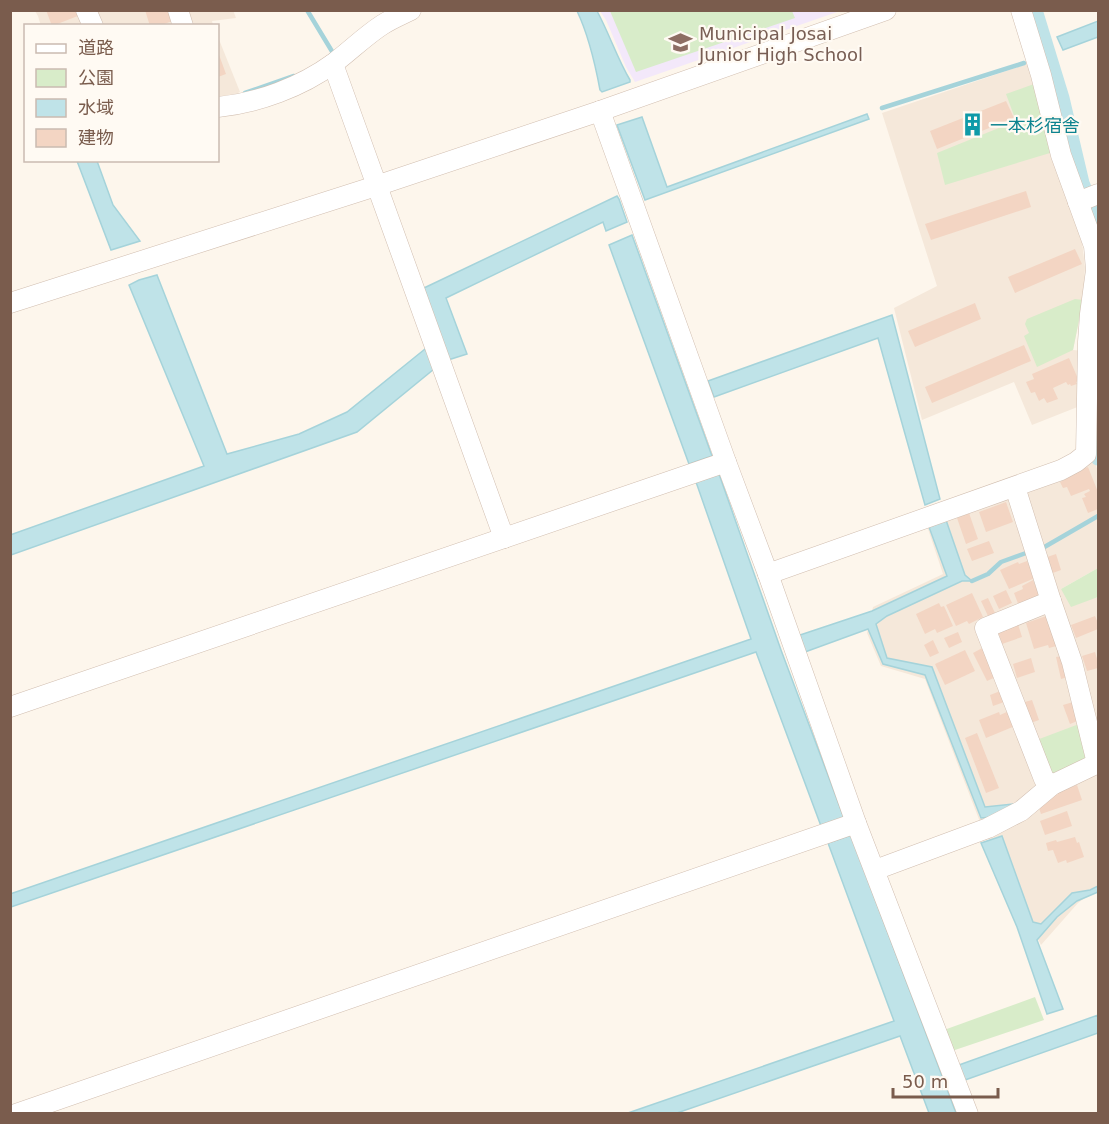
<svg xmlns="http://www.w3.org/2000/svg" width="1109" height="1124" font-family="'DejaVu Sans','Noto Sans JP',sans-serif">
	<rect width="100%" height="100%" fill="#fdf6ec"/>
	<!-- residential -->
	<g fill="#f5e8da">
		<polygon points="233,10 236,18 212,21 213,26 41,26 38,16 35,11"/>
		<polygon points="218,37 240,92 218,102"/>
		<polygon points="1027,64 1034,84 1050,153 1082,242 1085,267 1083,300 1073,350 1083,351 1080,406 1032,425 1014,382 922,420 894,308 937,286 882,113"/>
		<polygon points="1070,460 1095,460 1098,473 1098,568 1061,589 1098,598 1098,888 1078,903 1041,945 980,822 925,679 881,666 867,633 873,607 943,574 927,526"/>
	</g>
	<!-- education -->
	<polygon fill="#f3e8fa" points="600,11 840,11 635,82 626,67 606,20"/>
	<!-- green -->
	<g fill="#d8ecc9">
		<polygon points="792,11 795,18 636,72 610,11"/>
		<polygon points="1034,84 1050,153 945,185 937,153 1016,121 1006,94"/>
		<polygon points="1075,299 1083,300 1073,350 1037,367 1024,336 1029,333 1025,324 1027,319"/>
		<polygon points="1098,568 1098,598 1098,597 1071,607 1061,589"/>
		<polygon points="1079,724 1088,753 1086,761 1054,776 1046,772 1034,741"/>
		<polygon points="1035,997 1044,1020 952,1051 944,1030"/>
	</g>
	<!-- water -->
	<g fill="#bfe3e8" stroke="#a5d3da" stroke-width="1.5">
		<path d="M577,11h20c12,22 20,47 33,69v2l-28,10 -2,-2c-5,-27 -11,-54 -23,-79z"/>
		<polygon points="1098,21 1098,37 1063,50 1057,37"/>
		<polygon points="867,114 869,119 645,200 617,125 642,117 667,187"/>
		<polygon points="77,161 97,161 113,205 140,241 111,250"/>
		<polygon points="617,196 619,199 627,222 606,231 603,222 446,298 467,354 448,360 424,288"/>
		<polygon points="632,235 712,456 689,464 609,245"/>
		<polygon points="157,275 227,454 299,434 347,412 425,349 430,356 434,369 357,432 11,555 10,535 204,466 129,285 139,280"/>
		<polygon points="892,315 940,499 925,505 878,338 714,397 708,381"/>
		<polygon points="719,474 781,650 844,818 821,826 756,652 11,907 10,894 751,639 696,482"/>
		<polygon points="946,520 965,575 972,581 962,581 887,616 876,624 887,658 932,667 985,807 1024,803 992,817 981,818 925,675 883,664 868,629 805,652 800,635 872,611 947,576 929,527"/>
		<polygon points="851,835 956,1113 929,1113 900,1036 677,1113 625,1114 894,1021 828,843"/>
		<polygon points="1002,836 1033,922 1041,924 1072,893 1090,890 1098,886 1098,892 1077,901 1057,917 1037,940 1063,1009 1047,1014 1017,927 981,843"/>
		<polygon points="1098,1015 1098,1033 965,1080 959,1065"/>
	</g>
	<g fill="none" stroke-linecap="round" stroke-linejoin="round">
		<!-- stream -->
		<g stroke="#a5d3da" stroke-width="4.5">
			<polyline points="307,10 333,53 330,56"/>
			<polyline points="245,93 294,76"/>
			<polyline points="882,108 1024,63"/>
			<polyline points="1041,549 1098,516"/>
			<polyline points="972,581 988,574 1001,562 1026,553"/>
		</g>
		<!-- canal -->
		<g stroke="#bfe3e8" stroke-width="15">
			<polyline points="1035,10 1062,98 1082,183 1098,223"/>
			<polyline points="1098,361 1095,441 1098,458"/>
		</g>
	</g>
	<!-- building -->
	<g fill="#f3d5c3">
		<polygon points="46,10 82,10 83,14 52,26"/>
		<polygon points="145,10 172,10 175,20 159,26 150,26"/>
		<polygon points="218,52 226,74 218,77"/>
		<polygon points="1006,101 1014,118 937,149 930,131"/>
		<polygon points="1026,191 1031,207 931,240 925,224"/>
		<polygon points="1075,249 1082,264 1015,293 1008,277"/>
		<polygon points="975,303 981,319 915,347 908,331"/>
		<polygon points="1024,345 1031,361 932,403 925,387"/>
		<polygon points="1069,358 1079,381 1076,382 1077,384 1071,386 1070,384 1068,385 1066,382 1053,388 1058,399 1047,403 1044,398 1039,401 1035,392 1031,393 1026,382 1034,379 1032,374"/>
		<polygon points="1088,467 1098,492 1098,509 1088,513 1082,498 1086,497 1084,494 1090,491 1089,489 1071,496 1067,487 1063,488 1060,482 1064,480 1063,477"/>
		<polygon points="1006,502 1013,522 986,532 979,512"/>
		<polygon points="969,513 978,539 966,544 957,518"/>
		<polygon points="989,541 994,553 972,561 967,549"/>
		<polygon points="1056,554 1061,570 1050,574 1044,558"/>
		<polygon points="1027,561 1035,578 1009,589 1000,570 1018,562 1019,564"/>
		<polygon points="1033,580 1040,597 1019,606 1014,593 1023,589 1022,586"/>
		<polygon points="1006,590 1012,603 999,609 993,596"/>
		<polygon points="972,593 983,617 969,624 967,621 956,626 946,605"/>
		<polygon points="988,598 995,613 988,616 981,601"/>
		<polygon points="939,603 941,607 944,606 953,626 937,633 935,629 925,634 916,614"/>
		<polygon points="1049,615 1060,645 1049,648 1048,645 1034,649 1026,623"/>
		<polygon points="1095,616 1098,623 1098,629 1076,638 1071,625"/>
		<polygon points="1017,621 1022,637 1002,644 997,628"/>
		<polygon points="958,632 962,642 949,648 944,638"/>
		<polygon points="933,640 939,653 930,657 924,645"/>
		<polygon points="986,646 1000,675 987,681 973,653"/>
		<polygon points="965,650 975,671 945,685 935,664"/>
		<polygon points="1095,652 1098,662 1098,668 1087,671 1082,656"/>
		<polygon points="1067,655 1072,676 1061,679 1056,657"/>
		<polygon points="1031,658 1035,672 1017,678 1013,664"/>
		<polygon points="1003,690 1007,701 993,706 990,695"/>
		<polygon points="1032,700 1039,720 1028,724 1021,703"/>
		<polygon points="1073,702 1080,720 1070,724 1063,705"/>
		<polygon points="1009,711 1015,726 986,738 979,720 999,712 1000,715"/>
		<polygon points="977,733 999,788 986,793 965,738"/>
		<polygon points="1077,785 1082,800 1041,814 1038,805 1044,799 1058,794 1057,792"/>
		<polygon points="1067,811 1072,826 1045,835 1040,821"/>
		<polygon points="1075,837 1077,843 1079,842 1084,857 1067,863 1066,860 1058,863 1053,850 1048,851 1046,843 1056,840 1057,842"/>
	</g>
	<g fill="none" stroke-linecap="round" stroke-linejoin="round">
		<defs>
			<g id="minor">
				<polyline points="86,10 93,26"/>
				<polyline points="178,10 183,26"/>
				<polyline points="333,64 504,538"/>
				<path d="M218,107c40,-4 83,-20 116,-44 16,-12 31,-27 48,-38 9,-6 19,-10 29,-15"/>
				<polyline points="600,111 726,462 768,574 1061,470 1076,462 1086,454 1088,342 1090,314 1096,270 1094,246 1061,155 1041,75 1021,10"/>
				<polyline points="1078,202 1098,194"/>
				<polyline points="10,303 376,186 600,111 886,10"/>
				<polyline points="1015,487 1051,601 1072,662 1097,763"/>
				<polyline points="768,574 856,823 968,1114"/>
				<polyline points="1051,601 985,628 1044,779 1052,785"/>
				<polyline points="10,707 726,462"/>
				<polyline points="875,870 988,828 1021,811 1052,785 1098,763"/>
				<polyline points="16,1114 856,823"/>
			</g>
		</defs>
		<!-- minor casing -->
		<use href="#minor" stroke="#d1beb0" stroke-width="21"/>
		<!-- minor -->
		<use href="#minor" stroke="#fff" stroke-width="20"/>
	</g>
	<!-- icons -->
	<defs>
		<symbol id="school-bare" viewBox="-9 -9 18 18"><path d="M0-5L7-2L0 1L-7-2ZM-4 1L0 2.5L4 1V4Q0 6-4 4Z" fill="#8d6e63" stroke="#fffaf3" stroke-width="2.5" paint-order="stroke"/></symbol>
		<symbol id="building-bare" viewBox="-9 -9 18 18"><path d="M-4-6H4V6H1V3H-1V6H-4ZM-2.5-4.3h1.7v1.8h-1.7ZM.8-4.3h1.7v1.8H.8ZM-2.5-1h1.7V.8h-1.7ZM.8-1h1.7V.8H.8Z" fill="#0f9aa8" stroke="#fffaf3" stroke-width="2.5" paint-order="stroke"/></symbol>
	</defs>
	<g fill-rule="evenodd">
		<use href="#school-bare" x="664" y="26" width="33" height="33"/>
		<use href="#building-bare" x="956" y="108" width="33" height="33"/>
	</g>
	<g text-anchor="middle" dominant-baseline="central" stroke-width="4.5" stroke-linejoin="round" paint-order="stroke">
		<!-- education labels -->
		<g font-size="18" fill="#785e54" stroke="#fffaf3" text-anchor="start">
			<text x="699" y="33">Municipal Josai<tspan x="699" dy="21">Junior High School</tspan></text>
		</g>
		<!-- culture labels -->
		<g font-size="18" fill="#0d838f" stroke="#fffaf3" text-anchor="start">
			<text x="990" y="125">一本杉宿舎</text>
		</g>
	</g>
	<!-- border -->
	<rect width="1109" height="1124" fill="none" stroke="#7a5c4d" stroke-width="24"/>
	<!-- legend -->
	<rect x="24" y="24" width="195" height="138" fill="#fffaf3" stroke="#cabbb1" stroke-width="1.5"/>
	<rect x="36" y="44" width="30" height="9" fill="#ffffff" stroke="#cabbb1" stroke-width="1.5"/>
	<text x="78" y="54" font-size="18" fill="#7a5c4d">道路</text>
	<rect x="36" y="69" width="30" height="18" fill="#d8ecc9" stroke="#cabbb1" stroke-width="1.5"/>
	<text x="78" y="84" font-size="18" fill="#7a5c4d">公園</text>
	<rect x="36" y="99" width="30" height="18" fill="#bfe3e8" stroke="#cabbb1" stroke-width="1.5"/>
	<text x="78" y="114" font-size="18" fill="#7a5c4d">水域</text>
	<rect x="36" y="129" width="30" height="18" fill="#f3d5c3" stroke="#cabbb1" stroke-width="1.5"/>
	<text x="78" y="144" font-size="18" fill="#7a5c4d">建物</text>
	<!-- scale -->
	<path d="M893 1088v9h105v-9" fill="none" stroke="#7a5c4d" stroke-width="3"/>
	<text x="902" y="1088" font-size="18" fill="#7a5c4d" stroke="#fffaf3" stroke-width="4.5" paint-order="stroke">50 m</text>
</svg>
